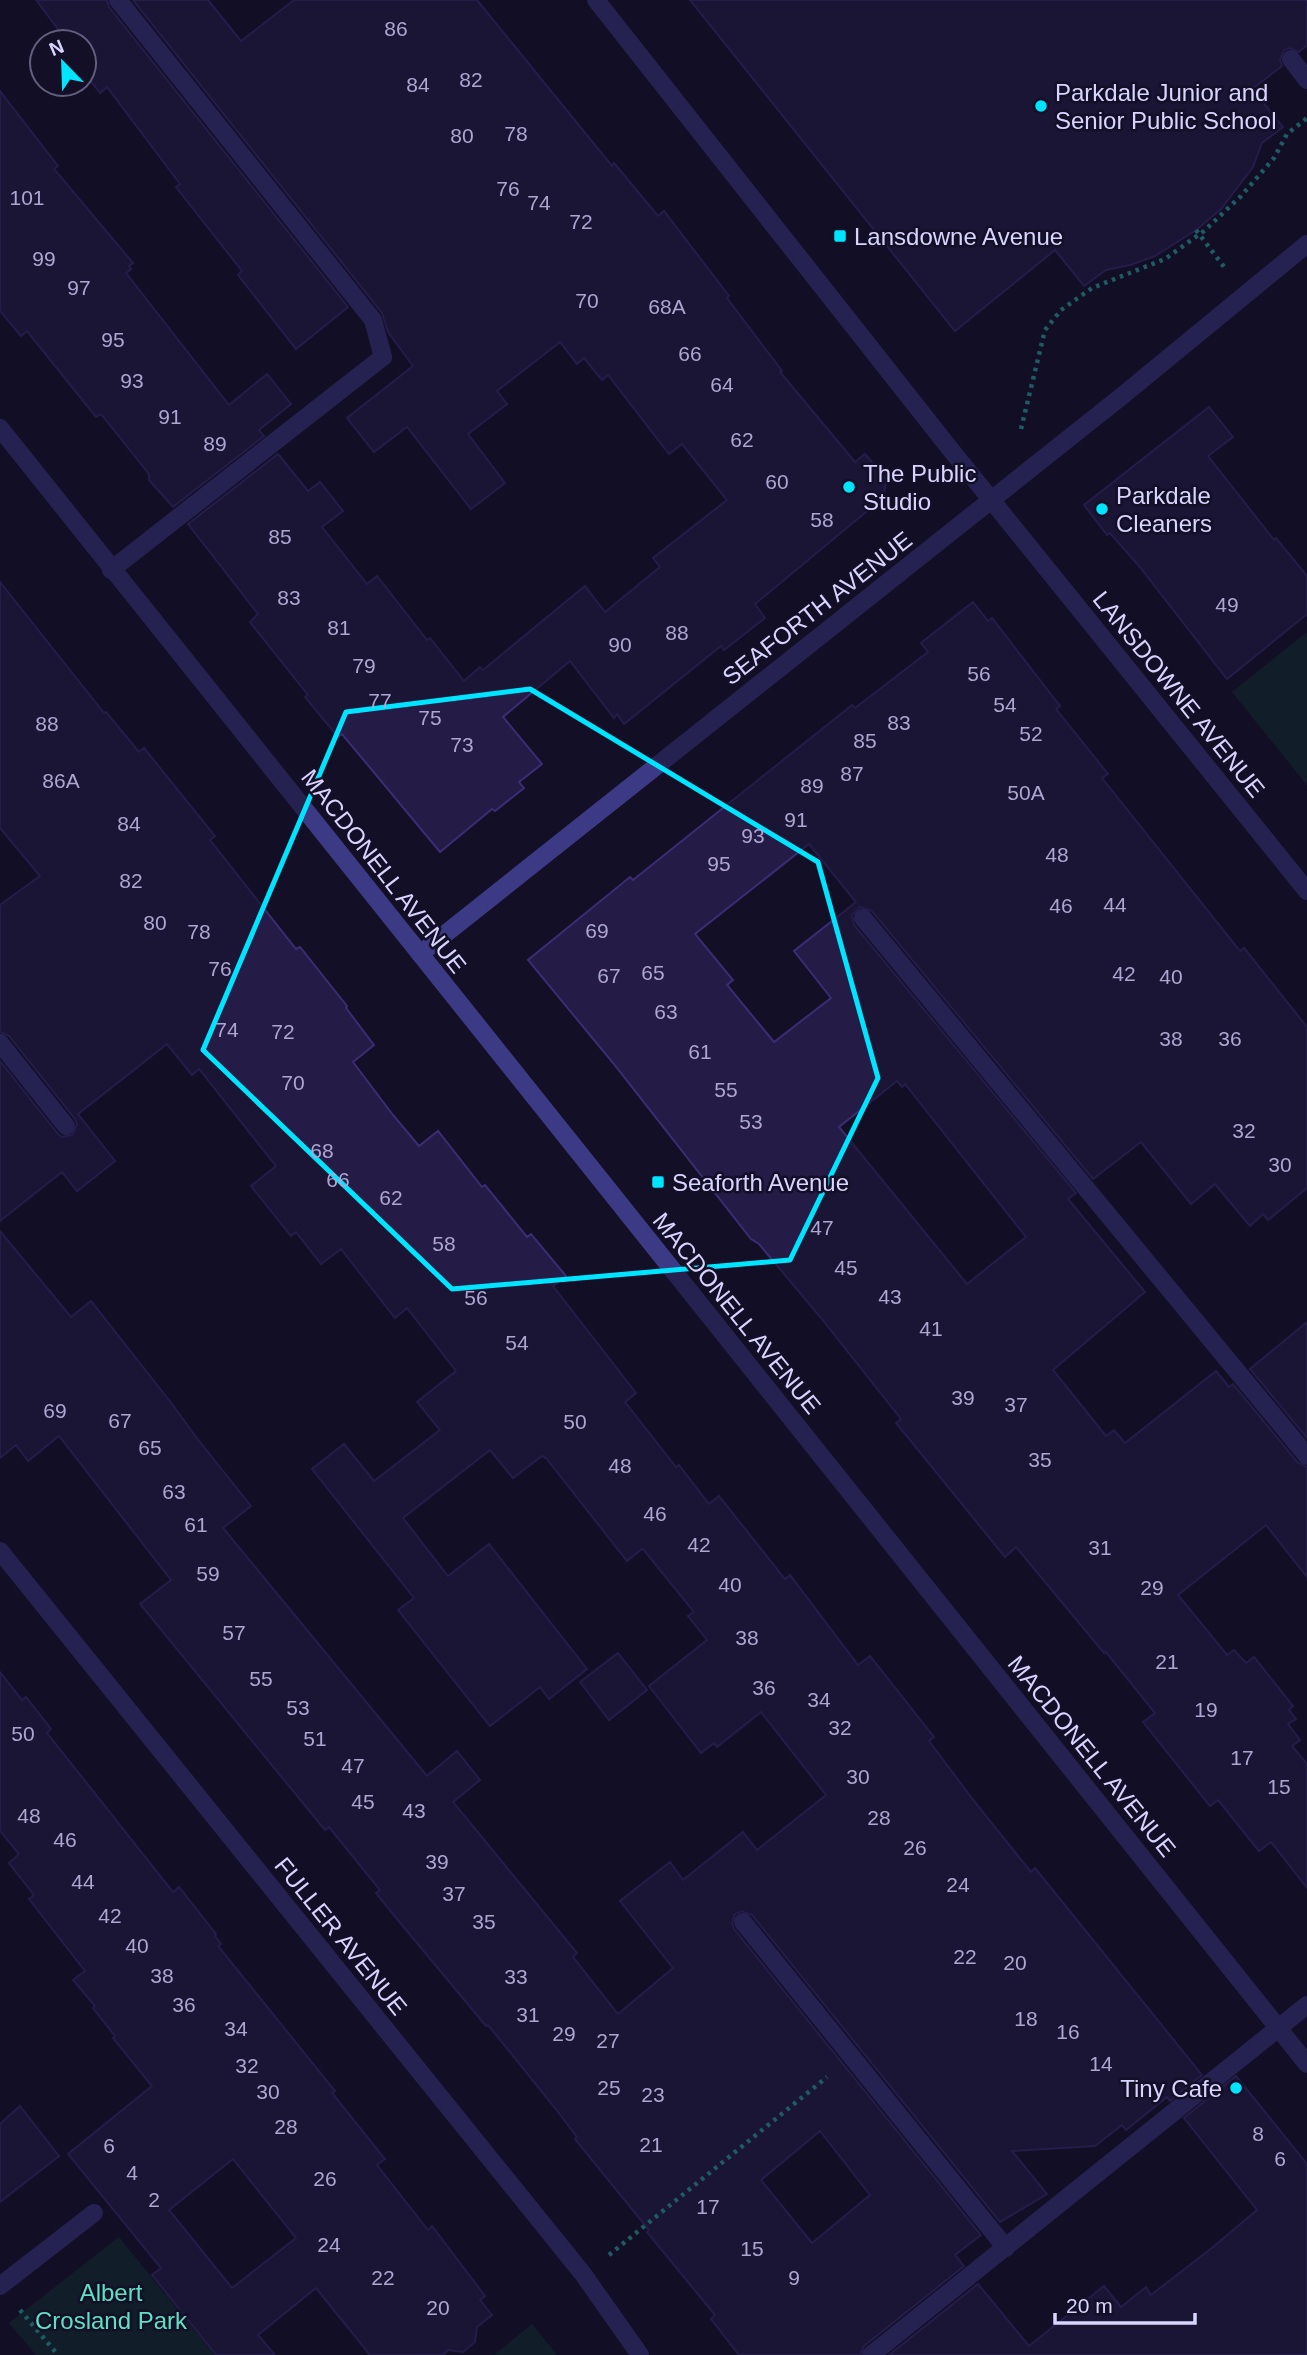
<svg xmlns="http://www.w3.org/2000/svg" width="1307" height="2355" font-family="Arial,sans-serif">
	<rect width="100%" height="100%" fill="#130f26"/>
	<!-- green -->
	<g fill="#12302f">
		<polygon points="1307,632 1307,785 1232,692"/>
		<polygon points="119,2237 214,2355 36,2355 9,2323"/>
		<polygon points="532,2324 557,2355 494,2355"/>
	</g>
	<!-- building -->
	<g fill="#241b47" stroke="#3b2d73" stroke-width="2" fill-rule="evenodd">
		<polygon points="36,0 107,0 109,7 348,307 296,349 238,275 242,271 176,187 180,184 107,87 100,93 84,72 84,46 89,42 68,42"/>
		<polygon points="133,0 208,0 241,41 294,0 477,0 612,166 614,163 658,216 664,211 729,296 727,298 782,371 780,372 855,462 865,454 886,479 884,497 755,604 765,618 724,650 721,646 624,724 617,714 614,718 570,661 503,717 542,764 519,782 524,788 495,811 492,809 440,852 342,734 338,737 305,697 308,695 250,622 258,614 188,524 278,454 308,491 320,482 343,511 322,527 367,584 377,576 427,640 430,638 464,681 480,667 483,670 585,586 605,612 660,567 653,558 727,500 682,444 669,454 608,375 602,380 584,358 577,364 560,342 497,391 507,404 468,434 505,483 471,509 407,427 374,452 347,418 413,366 388,332 382,313"/>
		<polygon points="690,0 1307,0 1307,45 1299,52 1290,48 1284,50 1280,60 1282,66 1252,89 1283,127 1262,143 1253,167 1221,209 1196,230 1155,256 1130,265 1106,270 1084,286 1055,250 955,331"/>
		<polygon points="0,91 58,166 54,169 133,263 129,266 131,269 126,273 229,405 267,374 291,404 259,430 264,436 173,507 149,480 149,474 101,414 96,417 27,331 21,336 0,311"/>
		<polygon points="1209,407 1233,437 1208,456 1274,540 1276,538 1307,576 1307,614 1227,679 1139,566 1110,533 1107,535 1084,505"/>
		<path d="M0,582l104,131 2,-1 33,40 5,-4 71,88 -5,4 86,109 4,-2 47,59 -1,2 28,37 -21,17 40,53 26,31 19,-15 44,56 3,-2 42,52 4,-3 35,42 -13,10 83,107 -11,9 51,65 3,-2 30,39 10,-8 66,83 5,-4 68,90 12,-9 64,81 -5,4 45,60 57,71 4,-4 167,207 -32,26 -3,-4 -41,33 -4,-5 -27,21 -83,5 35,43 -47,28 -248,-307 -10,-4 -7,3 -3,9 2,6 247,306 -26,20 9,11 -100,80 -4,9h-121l-28,-36 4,-4 -68,-83 2,-2 -74,-91 2,-2 -22,-29 -67,-83 -2,1 -89,-107 -21,-26 4,-3 -51,-63 -4,3 -185,-226 31,-24 -112,-144 -31,25 -12,-16 -16,13v-227l71,86 20,-16 81,103 24,33 55,69 -28,22 204,248 30,-25 23,29 -27,22 124,151 -4,4 45,57 55,-46 -53,-67 50,-39 13,18 60,-48 14,18 69,-55 -65,-83 -44,35 -3,-4 -13,10 -52,-67 58,-46 -19,-24 6,-4 -50,-62 -2,-1 -15,12 -81,-103 -4,-2 -29,22 -23,-28 -87,68 45,58 41,-32 98,125 -38,30 -9,-12 -50,39 -92,-116 16,-12 -102,-129 32,-25 30,37 66,-51 -23,-28 39,-31 -49,-63 -12,10 -54,-69 -20,15 -25,-32 -5,4 -40,-50 25,-20 -77,-97 -7,6 -25,-31 -89,70 37,47 -38,30 -15,-19 -62,49v-160l58,73 4,3 10,-2 5,-10 -2,-6 -66,-83 -9,-4v-127l40,-29 -40,-48zM820,2131l50,64 -58,48 -51,-63z"/>
		<path d="M973,602l15,19 4,-3 68,88 -4,3 52,65 -6,4 138,173 4,-3 63,79v161l-39,32 -5,-6 -13,12 -35,-42 -24,20 -50,-62 -48,37 -221,-268 -12,-4 -8,8 2,10 222,268 -8,6 77,93 -92,78 53,66 8,-6 11,13 91,-72 13,16 4,-3 65,79 9,4v110l-41,-52 -88,70 49,60 7,-5 12,13 8,-6 39,49 -4,4 7,9 -8,5 12,16 -8,6 15,18v124l-36,-46 -12,9 -41,-51 -8,6 -67,-84 12,-9 -49,-61 -2,1 -88,-106 -11,10 -109,-134 5,-4 -80,-101 -62,-74 -8,-5 -138,-176 -85,-103 102,-83 3,3 219,-175 3,3 73,-56 -7,-9zM809,844l47,58 -62,49 37,47 -57,44 -47,-57 6,-5 -38,-46zM897,1081l5,6 3,-3 121,153 -59,47 -128,-157z"/>
		<polygon points="1307,1322 1307,1438 1250,1369"/>
		<polygon points="618,1653 647,1690 609,1720 580,1682"/>
		<path d="M0,1672l22,28 4,-3 25,32 -4,4 126,159 6,-5 37,47 -1,2 6,8 -3,2 117,145 -3,2 53,66 -8,6 51,65 4,-4 53,70 -5,4 12,15 -15,12 -2,15 -12,10 -15,-2 -5,5h-73l-54,-67 -58,47 17,20h-59l-64,-80 9,-7 -93,-114 84,-68 -39,-48 2,-2 -22,-28 2,-2 -22,-26 12,-9 -56,-72 5,-4 -25,-32 10,-9 -19,-23zM233,2159l63,79 -64,50 -63,-78z"/>
		<polygon points="1236,2076 1307,2164 1307,2355 889,2355 978,2284 1029,2346 1104,2286 1121,2307 1146,2287 1151,2295 1213,2247 1257,2210 1184,2118"/>
		<polygon points="20,2106 59,2156 0,2202 0,2124"/>
	</g>
	<g fill="none" stroke-linecap="round" stroke-linejoin="round">
		<!-- path -->
		<g stroke="#2fb8b0" stroke-width="4.5" stroke-dasharray="3.5 5" stroke-linecap="butt">
			<polyline points="1196,230 1225,268"/>
			<polyline points="1021,429 1045,330 1061,310 1092,288 1165,259 1204,231 1241,196 1274,158 1287,134 1307,118"/>
			<polyline points="609,2255 827,2077"/>
			<polyline points="20,2310 58,2355"/>
		</g>
		<!-- service -->
		<g stroke="#3d3a85" stroke-width="18">
			<polyline points="1291,59 1307,80"/>
			<polyline points="111,570 383,357 373,320 118,0"/>
			<polyline points="863,918 1307,1456"/>
			<polyline points="0,1043 66,1126"/>
			<polyline points="743,1922 1006,2248"/>
			<polyline points="871,2355 1307,2005"/>
		</g>
		<!-- minor -->
		<g stroke="#3d3a85" stroke-width="18">
			<polyline points="0,428 1307,2064"/>
			<polyline points="420,954 1122,396 1307,244"/>
			<polyline points="0,1551 583,2274 640,2355"/>
			<polyline points="0,2286 94,2213"/>
		</g>
		<!-- tertiary -->
		<polyline stroke="#3d3a85" stroke-width="18" points="596,0 951,450 1307,891"/>
	</g>
	<!-- marked area -->
	<path d="M0 0H1307V2355H0ZM530,689l288,173 60,216 -88,182 -338,29 -249,-239 143,-338z" fill="#130f26" fill-opacity=".55" fill-rule="evenodd"/>
	<path fill="none" stroke="#00e5ff" stroke-width="5" stroke-linejoin="round" d="M530,689l288,173 60,216 -88,182 -338,29 -249,-239 143,-338z"/>
	<!-- markers -->
	<g fill="#00e5ff" stroke="#130f26" stroke-width="2.5">
		<circle cx="1041" cy="106" r="7"/>
		<rect x="833" y="229" width="14" height="14" rx="3.5"/>
		<circle cx="849" cy="487" r="7"/>
		<circle cx="1102" cy="509" r="7"/>
		<rect x="651" y="1175" width="14" height="14" rx="3.5"/>
		<circle cx="1236" cy="2088" r="7"/>
	</g>
	<g text-anchor="middle" dominant-baseline="central" stroke-width="5" stroke-linejoin="round" paint-order="stroke">
		<!-- number labels -->
		<g font-size="21" fill="#aca6d1">
			<text x="396" y="28">86</text>
			<text x="471" y="79">82</text>
			<text x="418" y="84">84</text>
			<text x="516" y="133">78</text>
			<text x="462" y="135">80</text>
			<text x="508" y="188">76</text>
			<text x="27" y="197">101</text>
			<text x="539" y="202">74</text>
			<text x="581" y="221">72</text>
			<text x="44" y="258">99</text>
			<text x="79" y="287">97</text>
			<text x="587" y="300">70</text>
			<text x="667" y="306">68A</text>
			<text x="113" y="339">95</text>
			<text x="690" y="353">66</text>
			<text x="132" y="380">93</text>
			<text x="722" y="384">64</text>
			<text x="170" y="416">91</text>
			<text x="742" y="439">62</text>
			<text x="215" y="443">89</text>
			<text x="777" y="481">60</text>
			<text x="822" y="519">58</text>
			<text x="280" y="536">85</text>
			<text x="289" y="597">83</text>
			<text x="1227" y="604">49</text>
			<text x="339" y="627">81</text>
			<text x="677" y="632">88</text>
			<text x="620" y="644">90</text>
			<text x="364" y="665">79</text>
			<text x="979" y="673">56</text>
			<text x="380" y="700">77</text>
			<text x="1005" y="704">54</text>
			<text x="430" y="717">75</text>
			<text x="899" y="722">83</text>
			<text x="47" y="723">88</text>
			<text x="1031" y="733">52</text>
			<text x="865" y="740">85</text>
			<text x="462" y="744">73</text>
			<text x="852" y="773">87</text>
			<text x="61" y="780">86A</text>
			<text x="812" y="785">89</text>
			<text x="1026" y="792">50A</text>
			<text x="796" y="819">91</text>
			<text x="129" y="823">84</text>
			<text x="753" y="835">93</text>
			<text x="1057" y="854">48</text>
			<text x="719" y="863">95</text>
			<text x="131" y="880">82</text>
			<text x="1115" y="904">44</text>
			<text x="1061" y="905">46</text>
			<text x="155" y="922">80</text>
			<text x="597" y="930">69</text>
			<text x="199" y="931">78</text>
			<text x="220" y="968">76</text>
			<text x="653" y="972">65</text>
			<text x="1124" y="973">42</text>
			<text x="609" y="975">67</text>
			<text x="1171" y="976">40</text>
			<text x="666" y="1011">63</text>
			<text x="227" y="1029">74</text>
			<text x="283" y="1031">72</text>
			<text x="1171" y="1038">38</text>
			<text x="1230" y="1038">36</text>
			<text x="700" y="1051">61</text>
			<text x="293" y="1082">70</text>
			<text x="726" y="1089">55</text>
			<text x="751" y="1121">53</text>
			<text x="1244" y="1130">32</text>
			<text x="322" y="1150">68</text>
			<text x="1280" y="1164">30</text>
			<text x="338" y="1179">66</text>
			<text x="391" y="1197">62</text>
			<text x="822" y="1227">47</text>
			<text x="444" y="1243">58</text>
			<text x="846" y="1267">45</text>
			<text x="890" y="1296">43</text>
			<text x="476" y="1297">56</text>
			<text x="931" y="1328">41</text>
			<text x="517" y="1342">54</text>
			<text x="963" y="1397">39</text>
			<text x="1016" y="1404">37</text>
			<text x="55" y="1410">69</text>
			<text x="120" y="1420">67</text>
			<text x="575" y="1421">50</text>
			<text x="150" y="1447">65</text>
			<text x="1040" y="1459">35</text>
			<text x="620" y="1465">48</text>
			<text x="174" y="1491">63</text>
			<text x="655" y="1513">46</text>
			<text x="196" y="1524">61</text>
			<text x="699" y="1544">42</text>
			<text x="1100" y="1547">31</text>
			<text x="208" y="1573">59</text>
			<text x="730" y="1584">40</text>
			<text x="1152" y="1587">29</text>
			<text x="234" y="1632">57</text>
			<text x="747" y="1637">38</text>
			<text x="1167" y="1661">21</text>
			<text x="261" y="1678">55</text>
			<text x="764" y="1687">36</text>
			<text x="819" y="1699">34</text>
			<text x="298" y="1707">53</text>
			<text x="1206" y="1709">19</text>
			<text x="840" y="1727">32</text>
			<text x="23" y="1733">50</text>
			<text x="315" y="1738">51</text>
			<text x="1242" y="1757">17</text>
			<text x="353" y="1765">47</text>
			<text x="858" y="1776">30</text>
			<text x="1279" y="1786">15</text>
			<text x="363" y="1801">45</text>
			<text x="414" y="1810">43</text>
			<text x="29" y="1815">48</text>
			<text x="879" y="1817">28</text>
			<text x="65" y="1839">46</text>
			<text x="915" y="1847">26</text>
			<text x="437" y="1861">39</text>
			<text x="83" y="1881">44</text>
			<text x="958" y="1884">24</text>
			<text x="454" y="1893">37</text>
			<text x="110" y="1915">42</text>
			<text x="484" y="1921">35</text>
			<text x="137" y="1945">40</text>
			<text x="965" y="1956">22</text>
			<text x="1015" y="1962">20</text>
			<text x="162" y="1975">38</text>
			<text x="516" y="1976">33</text>
			<text x="184" y="2004">36</text>
			<text x="528" y="2014">31</text>
			<text x="1026" y="2018">18</text>
			<text x="236" y="2028">34</text>
			<text x="1068" y="2031">16</text>
			<text x="564" y="2033">29</text>
			<text x="608" y="2040">27</text>
			<text x="1101" y="2063">14</text>
			<text x="247" y="2065">32</text>
			<text x="609" y="2087">25</text>
			<text x="268" y="2091">30</text>
			<text x="653" y="2094">23</text>
			<text x="286" y="2126">28</text>
			<text x="1258" y="2133">8</text>
			<text x="651" y="2144">21</text>
			<text x="109" y="2145">6</text>
			<text x="1280" y="2158">6</text>
			<text x="132" y="2172">4</text>
			<text x="325" y="2178">26</text>
			<text x="154" y="2199">2</text>
			<text x="708" y="2206">17</text>
			<text x="329" y="2244">24</text>
			<text x="752" y="2248">15</text>
			<text x="383" y="2277">22</text>
			<text x="794" y="2277">9</text>
			<text x="438" y="2307">20</text>
		</g>
		<!-- poi labels -->
		<g font-size="24" fill="#d9d4ff" stroke="#130f26" text-anchor="start">
			<text x="1055" y="92">Parkdale Junior and<tspan x="1055" dy="28">Senior Public School</tspan></text>
			<text x="854" y="236">Lansdowne Avenue</text>
			<text x="863" y="473">The Public<tspan x="863" dy="28">Studio</tspan></text>
			<text x="1116" y="495">Parkdale<tspan x="1116" dy="28">Cleaners</tspan></text>
			<text x="672" y="1182">Seaforth Avenue</text>
			<text x="1222" y="2088" text-anchor="end">Tiny Cafe</text>
		</g>
		<!-- street labels -->
		<g font-size="24" fill="#d9d4ff" stroke="#130f26">
			<text transform="translate(817 608) rotate(-38)">SEAFORTH AVENUE</text>
			<text transform="translate(1179 694) rotate(51)">LANSDOWNE AVENUE</text>
			<text transform="translate(384 871) rotate(52)">MACDONELL AVENUE</text>
			<text transform="translate(737 1313) rotate(51)">MACDONELL AVENUE</text>
			<text transform="translate(1092 1756) rotate(51)">MACDONELL AVENUE</text>
			<text transform="translate(341 1936) rotate(51)">FULLER AVENUE</text>
		</g>
		<!-- park labels -->
		<g font-size="24" fill="#5fe0c0" stroke="#130f26">
			<text x="111" y="2292">Albert<tspan x="111" dy="28">Crosland Park</tspan></text>
		</g>
	</g>
	<!-- north arrow -->
	<g transform="translate(63 63) rotate(337)"><circle r="33" fill="#130f26" stroke="#625e7d" stroke-width="2"/>
	<path d="M0-5L12 26L0 18L-12 26Z" fill="#00e5ff"/>
	<text y="-10" font-size="19" font-weight="bold" text-anchor="middle" fill="#d9d4ff">N</text>
	</g>
	<!-- scale -->
	<path d="M1055 2313v10h140v-10" fill="none" stroke="#d9d4ff" stroke-width="3.5"/>
	<text x="1066" y="2313" font-size="21" fill="#d9d4ff" stroke="#130f26" stroke-width="5" paint-order="stroke">20 m</text>
</svg>
